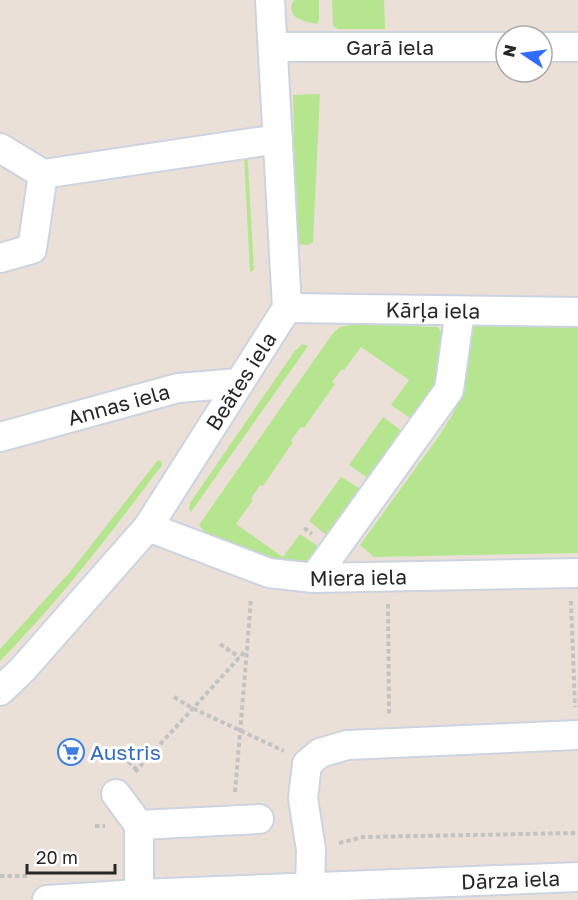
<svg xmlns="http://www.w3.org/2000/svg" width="578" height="900" font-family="'Golos Text',sans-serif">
	<rect width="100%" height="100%" fill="#ebe0d7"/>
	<!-- green -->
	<g fill="#b6e58f">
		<path d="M294,0h25v19l-2,5c-13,-2 -33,-7 -23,-24z"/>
		<polygon points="332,0 384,0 385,29 338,29 333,26"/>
		<polygon points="320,94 313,242 308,245 296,244 293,95"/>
		<polygon points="244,156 247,157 248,166 254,270 250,272"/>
		<polygon points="468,323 578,324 578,553 374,557 360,545 439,436 454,412"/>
		<polygon points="356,324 438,327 443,335 446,346 433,395 417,419 410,418 391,405 409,380 361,347 344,370 342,369 332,382 335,384 304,428 301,427 291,440 293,442 263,486 260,485 251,498 253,500 236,524 283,557 300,534 323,550 304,566 231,554 206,534 199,525 333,333 340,327"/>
		<polygon points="302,344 308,346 191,512 189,509 190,503 294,352"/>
		<polygon points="383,417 402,431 373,478 368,478 349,465"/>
		<path d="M158,460l3,1 1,4c-51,68 -102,135 -162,196v-12l70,-77z"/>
		<polygon points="341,477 359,488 363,493 328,536 309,521"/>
	</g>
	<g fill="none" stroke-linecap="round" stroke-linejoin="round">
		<defs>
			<g id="minor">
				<path id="s1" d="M273,47h233"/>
				<polyline points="542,47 578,47"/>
				<polyline points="0,148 43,174 278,139"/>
				<polyline points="0,258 32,249 43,174"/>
				<path id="s2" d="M287,308l291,4"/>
				<path id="s3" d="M0,437l178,-49 61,-5"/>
				<path id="s4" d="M148,527l121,46 45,5 264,-5"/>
				<polyline points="314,578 449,390 460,311"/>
				<path id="s5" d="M0,691l23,-22 125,-142 139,-219 -17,-308"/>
				<polyline points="116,794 139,825"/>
				<polyline points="310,887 311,850 303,798 307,764 320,753 347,745 578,735"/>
				<path id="s6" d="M47,900l92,-6 439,-17"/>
				<polyline points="139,900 139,825 259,819"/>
			</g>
		</defs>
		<!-- minor casing -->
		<use href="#minor" stroke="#ccd3e1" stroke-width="32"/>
		<!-- path -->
		<g stroke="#c3c3c3" stroke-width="4" stroke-dasharray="4.5 3" stroke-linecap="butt">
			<polyline points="304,528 312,534"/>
			<polyline points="571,601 575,707"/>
			<polyline points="388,604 389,714"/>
			<polyline points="220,644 239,657"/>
			<polyline points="174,697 192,708 284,751"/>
			<polyline points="123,756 137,770"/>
			<polyline points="135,772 247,649 251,598"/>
			<polyline points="235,792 247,650"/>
			<polyline points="95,826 105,826"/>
			<polyline points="339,843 363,837 578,833"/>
			<polyline points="0,876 29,876"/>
		</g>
		<!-- minor -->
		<use href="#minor" stroke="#fff" stroke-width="28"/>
	</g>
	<!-- icons -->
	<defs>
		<symbol id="supermarket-ring" viewBox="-11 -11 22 22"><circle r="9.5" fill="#fff" stroke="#3f7fe0" stroke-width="1.5"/><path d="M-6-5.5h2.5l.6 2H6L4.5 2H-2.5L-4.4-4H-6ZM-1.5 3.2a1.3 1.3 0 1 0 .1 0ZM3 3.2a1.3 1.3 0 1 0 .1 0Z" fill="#3f7fe0"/></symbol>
	</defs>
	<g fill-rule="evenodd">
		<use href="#supermarket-ring" x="56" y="737" width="30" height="30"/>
	</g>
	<g text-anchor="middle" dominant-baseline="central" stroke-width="6" stroke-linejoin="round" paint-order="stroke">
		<!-- street labels -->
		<g font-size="21" fill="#272727" stroke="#fff">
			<text stroke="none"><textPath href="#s1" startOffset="117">Garā iela</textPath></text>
			<text stroke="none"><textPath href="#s2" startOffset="146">Kārļa iela</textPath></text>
			<text stroke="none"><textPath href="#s5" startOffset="394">Beātes iela</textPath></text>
			<text stroke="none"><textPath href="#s3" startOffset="123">Annas iela</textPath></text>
			<text stroke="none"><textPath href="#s4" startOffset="219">Miera iela</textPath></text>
			<text stroke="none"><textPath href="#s6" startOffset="464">Dārza iela</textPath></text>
		</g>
		<!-- shop labels -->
		<g font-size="21" fill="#366cbe" stroke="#fff" text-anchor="start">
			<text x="90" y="752">Austris</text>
		</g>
	</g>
	<!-- north arrow -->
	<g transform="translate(524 54) rotate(283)"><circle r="28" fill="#ffffff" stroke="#a9a9a9" stroke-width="1.5"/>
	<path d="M0-4.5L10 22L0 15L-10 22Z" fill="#306cff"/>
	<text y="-9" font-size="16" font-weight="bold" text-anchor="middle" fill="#272727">N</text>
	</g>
	<!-- scale -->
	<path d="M27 864v9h88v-9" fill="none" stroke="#272727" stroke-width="3"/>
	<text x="36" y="864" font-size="18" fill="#272727" stroke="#ffffff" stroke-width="4.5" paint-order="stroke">20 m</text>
</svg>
